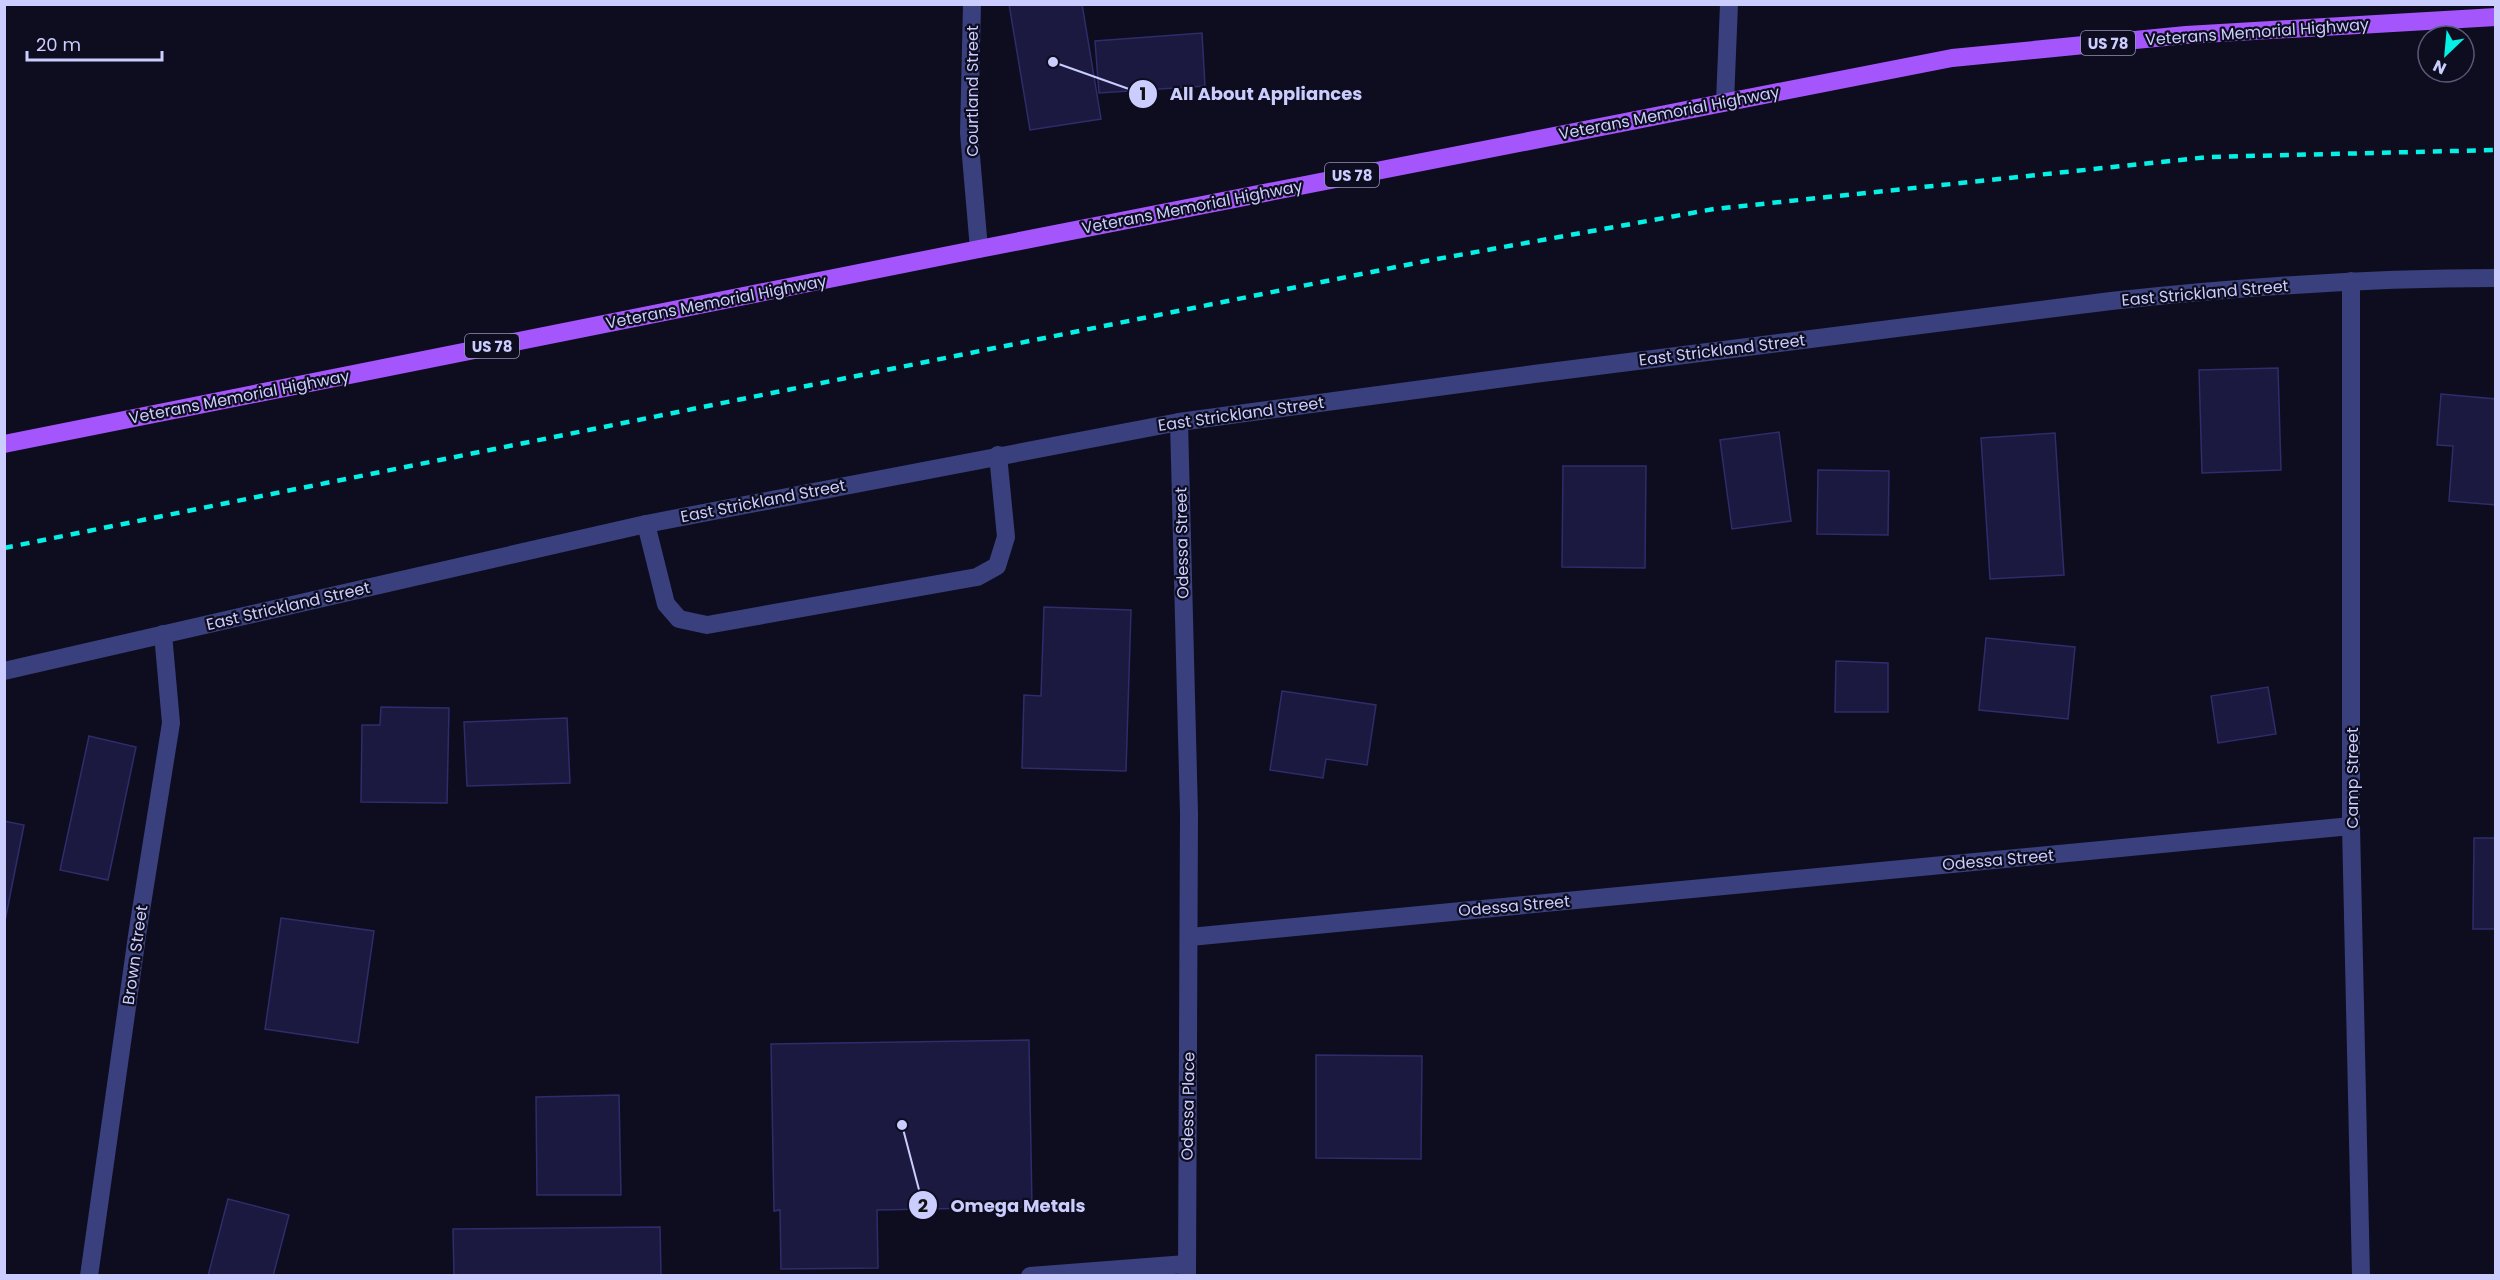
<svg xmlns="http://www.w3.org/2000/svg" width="2500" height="1280" font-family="Poppins,sans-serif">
	<rect width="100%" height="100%" fill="#0d0d1f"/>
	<!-- building -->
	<g fill="#1b193f" stroke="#2f2c6b" stroke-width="1.5">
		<polygon points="1009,4 1082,4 1101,119 1030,130"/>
		<polygon points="1202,33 1205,86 1099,93 1095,41"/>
		<polygon points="2278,368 2281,470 2202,473 2199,370"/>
		<polygon points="2441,394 2496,399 2496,505 2449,501 2453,446 2437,445"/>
		<polygon points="1779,432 1791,521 1732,529 1720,440"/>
		<polygon points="2055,433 2064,575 1990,579 1981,438"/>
		<polygon points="1563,466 1646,466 1645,568 1562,567"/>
		<polygon points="1818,470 1889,471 1888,535 1817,534"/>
		<polygon points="1044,607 1131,610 1126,771 1022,768 1024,695 1041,696"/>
		<polygon points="1986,638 2075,647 2068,719 1979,710"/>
		<polygon points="1836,661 1888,663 1888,712 1835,712"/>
		<polygon points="2268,687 2276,734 2218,743 2211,696"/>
		<polygon points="1282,691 1376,705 1367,765 1326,759 1323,778 1270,770"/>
		<polygon points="381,707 449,708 447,803 361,802 362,725 380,725"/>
		<polygon points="567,718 570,783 467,786 464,722"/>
		<polygon points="89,736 136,747 108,880 60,870"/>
		<polygon points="4,821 24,825 4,926"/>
		<polygon points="2474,838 2496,838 2496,929 2473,929"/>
		<polygon points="281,918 374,931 358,1043 265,1029"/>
		<polygon points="1029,1040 1032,1207 877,1210 878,1268 781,1269 780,1210 774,1211 771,1044"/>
		<polygon points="1316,1055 1422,1056 1421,1159 1316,1158"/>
		<polygon points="619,1095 621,1195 537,1195 536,1097"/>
		<polygon points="228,1199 289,1215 273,1276 208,1276"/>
		<polygon points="660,1227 661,1276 454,1276 453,1229"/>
	</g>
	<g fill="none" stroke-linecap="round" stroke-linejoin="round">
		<!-- minor -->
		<g stroke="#39407d" stroke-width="18">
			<polyline points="972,4 969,133 979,249"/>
			<polyline points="1725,102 1729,4"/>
			<polyline points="2351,281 2351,826 2361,1276"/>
			<polyline points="1179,422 1189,814 1187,1276"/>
			<polyline points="646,524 666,604 679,619 707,625 977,577 997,566 1006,537 998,455"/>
			<path d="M4,671l642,-147 533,-102 355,-48 577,-73c128,-14 256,-23 385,-23"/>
			<polyline points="1190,937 2351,826"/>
			<polyline points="89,1276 138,929 171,723 163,634"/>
			<polyline points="1030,1276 1186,1264"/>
		</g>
		<!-- major -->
		<polyline stroke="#a555fc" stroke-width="18" points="4,444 979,249 1952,58 2186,35 2496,17"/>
		<!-- rail -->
		<polyline stroke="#05f1e6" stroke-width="4.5" stroke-dasharray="9 8" stroke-linecap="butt" points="4,548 1426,261 1714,209 2208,157 2496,150"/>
	</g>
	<g text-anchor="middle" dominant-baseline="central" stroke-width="4.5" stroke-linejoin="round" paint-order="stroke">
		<!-- shield labels -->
		<g fill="#0d0d1f" stroke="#9293bb" stroke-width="1.5">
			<rect x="2081" y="31" width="54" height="24" rx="4.5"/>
			<rect x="1325" y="163" width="54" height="24" rx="4.5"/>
			<rect x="465" y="334" width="54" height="24" rx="4.5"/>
		</g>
		<g font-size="15" font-weight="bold" fill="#cbcdfe">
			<text x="2108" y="43">US 78</text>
			<text x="1352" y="175">US 78</text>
			<text x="492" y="346">US 78</text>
		</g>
		<!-- street labels -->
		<g font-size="16" fill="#cbcdfe" stroke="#0d0d1f">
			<text transform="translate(2257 32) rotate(-4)">Veterans Memorial Highway</text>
			<text transform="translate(972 91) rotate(-90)">Courtland Street</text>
			<text transform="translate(1669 113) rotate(-11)">Veterans Memorial Highway</text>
			<text transform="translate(1192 207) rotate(-11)">Veterans Memorial Highway</text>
			<text transform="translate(2205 293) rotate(-5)">East Strickland Street</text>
			<text transform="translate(716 302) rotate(-11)">Veterans Memorial Highway</text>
			<text transform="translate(1722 350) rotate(-7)">East Strickland Street</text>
			<text transform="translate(239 397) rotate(-11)">Veterans Memorial Highway</text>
			<text transform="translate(1241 414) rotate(-8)">East Strickland Street</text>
			<text transform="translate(763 501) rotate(-11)">East Strickland Street</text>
			<text transform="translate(1182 543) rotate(-91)">Odessa Street</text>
			<text transform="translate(288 606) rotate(-13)">East Strickland Street</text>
			<text transform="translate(2352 778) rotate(-90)">Camp Street</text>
			<text transform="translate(1998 860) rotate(-5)">Odessa Street</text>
			<text transform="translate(1514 906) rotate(-5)">Odessa Street</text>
			<text transform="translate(135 955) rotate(-82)">Brown Street</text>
			<text transform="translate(1188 1106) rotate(-89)">Odessa Place</text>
		</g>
	</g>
	<!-- callouts -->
	<path fill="none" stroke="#cbcdfe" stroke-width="2" d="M1053 62L1143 94M902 1125L923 1205"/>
	<g fill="#cbcdfe" stroke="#0d0d1f" stroke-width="2">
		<circle cx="1053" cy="62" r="6"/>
		<circle cx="902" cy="1125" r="6"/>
		<circle cx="1143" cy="94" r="15"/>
		<circle cx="923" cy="1205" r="15"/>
	</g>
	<g font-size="18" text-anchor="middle" font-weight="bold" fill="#111">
		<text x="1143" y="100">1</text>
		<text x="923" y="1212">2</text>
	</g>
	<g font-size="18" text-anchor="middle" font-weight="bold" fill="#cbcdfe" stroke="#0d0d1f" stroke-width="4.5" stroke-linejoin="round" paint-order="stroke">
		<text x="1266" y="100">All About Appliances</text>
		<text x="1018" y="1212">Omega Metals</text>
	</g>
	<!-- border -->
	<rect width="2500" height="1280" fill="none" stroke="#cbcdfe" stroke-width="12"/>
	<!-- north arrow -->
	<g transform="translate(2446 54) rotate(206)"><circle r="28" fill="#0d0d1f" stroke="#595a78" stroke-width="1.5"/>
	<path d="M0-4.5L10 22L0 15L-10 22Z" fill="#05f1e6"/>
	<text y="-9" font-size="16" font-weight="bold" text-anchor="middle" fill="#cbcdfe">N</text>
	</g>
	<!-- scale -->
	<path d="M27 51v9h135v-9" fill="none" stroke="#cbcdfe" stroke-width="3"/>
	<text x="36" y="51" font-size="18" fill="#cbcdfe" stroke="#0d0d1f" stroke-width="4.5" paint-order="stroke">20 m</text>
</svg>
